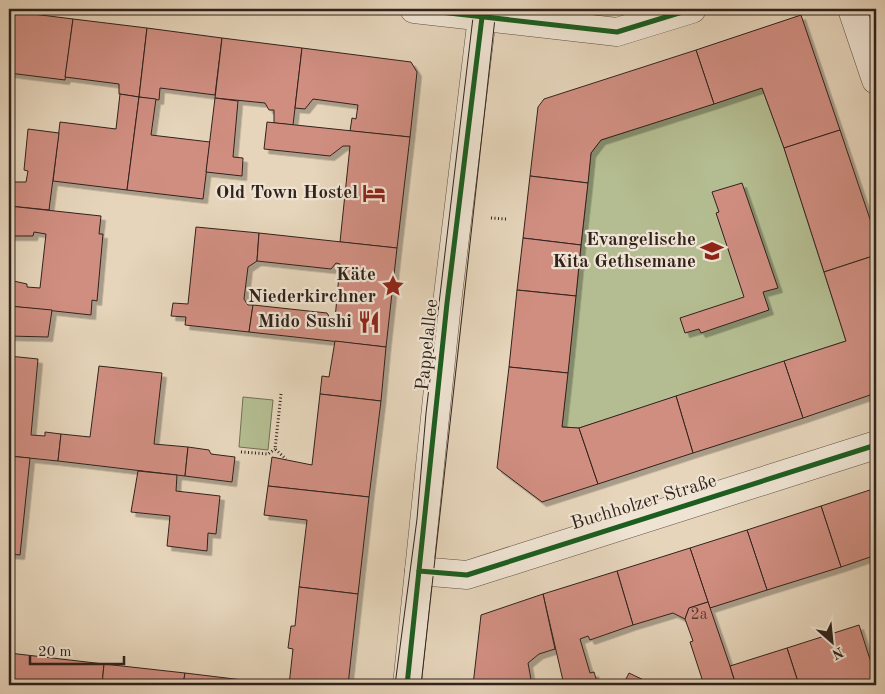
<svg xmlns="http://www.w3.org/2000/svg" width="885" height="694" font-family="'Old Standard TT',serif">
	<defs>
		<filter id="shadow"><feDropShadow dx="4.5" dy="4.5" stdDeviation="0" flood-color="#0004"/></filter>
	</defs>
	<rect width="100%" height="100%" fill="#e6d5bb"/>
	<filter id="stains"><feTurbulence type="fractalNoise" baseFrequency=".004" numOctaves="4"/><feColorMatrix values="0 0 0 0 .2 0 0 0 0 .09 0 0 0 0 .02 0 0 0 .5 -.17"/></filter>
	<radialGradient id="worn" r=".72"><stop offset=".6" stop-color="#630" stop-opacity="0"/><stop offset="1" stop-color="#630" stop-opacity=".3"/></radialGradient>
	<!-- green -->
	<g fill="#b4bd91" stroke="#727056">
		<polygon points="762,88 784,148 846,341 579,428 562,427 591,153 601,140"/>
		<polygon points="243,397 273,400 268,450 239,447"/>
	</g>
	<!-- building -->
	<g fill="#d08e81" stroke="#30221c" filter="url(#shadow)">
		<polygon points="9,11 73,19 65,80 9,73"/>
		<polygon points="801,15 840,130 784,148 762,88 714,104 696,50"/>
		<polygon points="73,19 147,28 139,97 119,94 119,84 65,77"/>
		<polygon points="147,28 222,38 215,95 160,88 159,100 139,97"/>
		<polygon points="222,38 302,48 293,125 274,123 274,110 269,110 265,103 215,98"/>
		<polygon points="302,48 411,62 417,72 410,137 350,131 352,118 356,119 358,105 313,99 305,109 295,108"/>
		<polygon points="696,50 714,104 601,140 591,153 588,183 530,176 538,107 544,99"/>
		<polygon points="120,94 139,97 127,190 53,181 60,122 116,129"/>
		<polygon points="139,97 156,99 151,135 210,142 203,199 127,190"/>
		<polygon points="215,98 238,101 233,157 243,158 242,176 206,172"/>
		<polygon points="267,122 410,137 397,248 340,242 350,146 343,146 330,156 264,149"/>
		<polygon points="28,129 59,133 49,210 9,206 9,178 12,178 12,182 26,182 28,171 24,170"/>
		<polygon points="840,130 876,237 876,255 824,272 784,148"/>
		<polygon points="530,176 588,183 581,245 523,238"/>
		<polygon points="742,183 778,288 763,292 769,310 701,333 699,329 685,333 680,318 744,297 716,213 719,212 712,192"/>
		<polygon points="9,206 101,216 99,234 103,234 97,301 92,300 91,315 9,306 9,280 27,284 27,287 40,288 46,234 34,232 33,236 9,236"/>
		<polygon points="196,227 259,233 257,261 248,267 244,299 248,305 253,305 249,332 185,325 186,317 171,316 173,303 188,304"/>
		<polygon points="259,233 397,248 386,347 249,332 253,305 327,313 330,318 335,319 340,264 336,263 331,269 257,261"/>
		<polygon points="523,238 581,245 576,296 517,290"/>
		<polygon points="876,255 876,393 803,418 784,361 846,341 824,272"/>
		<polygon points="517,290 576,296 568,373 509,367"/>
		<polygon points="9,306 52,310 48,337 9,336"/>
		<polygon points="335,341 386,347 381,401 320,394 322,376 329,377"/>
		<polygon points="9,356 38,359 31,435 45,436 45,432 61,434 58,461 9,456"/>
		<polygon points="784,361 803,418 693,453 676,396"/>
		<polygon points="99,366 162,373 154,444 188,447 185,476 58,461 61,434 90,437"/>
		<polygon points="509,367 568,373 562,427 579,428 598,484 542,502 497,468"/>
		<polygon points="320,394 381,401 369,497 268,486 272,457 312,465"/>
		<polygon points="676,396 693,453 598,484 579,428"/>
		<polygon points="188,447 209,450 211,454 235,457 232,482 185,476"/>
		<polygon points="9,456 30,458 20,555 9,554"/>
		<polygon points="138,471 177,475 176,491 220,496 216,534 208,533 207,551 167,546 170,516 131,512"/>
		<polygon points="268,486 369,497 358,594 299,587 307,520 264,515"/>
		<polygon points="876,488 876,555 841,567 821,506"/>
		<polygon points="821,506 841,567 767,590 747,530"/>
		<polygon points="747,530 767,590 710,608 690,548"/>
		<polygon points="690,548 708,602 689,608 685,619 673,613 633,625 617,571"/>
		<polygon points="617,571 633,625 590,640 588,636 580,639 590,673 594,672 598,685 564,685 543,594"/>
		<polygon points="299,587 358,594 348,685 289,685 293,649 288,648 291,626 295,626"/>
		<polygon points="543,594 555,649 539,654 528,663 532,685 473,685 481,615"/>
		<polygon points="708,602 730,666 736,685 704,685 690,642 693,641 685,619 689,608"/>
		<polygon points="859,625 876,678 876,685 799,685 787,648"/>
		<polygon points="787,648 799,685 736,685 730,666"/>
		<polygon points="9,653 104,664 102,685 9,685"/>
		<polygon points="104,664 185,673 183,685 102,685"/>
		<polygon points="185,673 284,685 183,685"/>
		<polygon points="629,673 652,684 651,685 629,685 624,683"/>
	</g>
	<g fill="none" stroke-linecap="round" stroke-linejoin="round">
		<defs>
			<g id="minor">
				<polyline points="414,9 617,32 692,9"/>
				<polyline points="852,9 876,80"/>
				<polyline points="419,571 467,575 876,445"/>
				<polyline points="407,685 447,303 483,9"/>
			</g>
		</defs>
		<!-- minor casing -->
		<use href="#minor" stroke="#5e4f44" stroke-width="29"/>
		<!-- path -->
		<g stroke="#30221c" stroke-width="3" stroke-dasharray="1 2.5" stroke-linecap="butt">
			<polyline points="491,218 506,219"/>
			<polyline points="281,394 275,449 286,459"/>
			<polyline points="241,452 268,454 275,449"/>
		</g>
		<!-- minor -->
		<use href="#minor" stroke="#efe4d3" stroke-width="28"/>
		<!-- tram -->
		<g stroke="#30221c" stroke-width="1">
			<polyline points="395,685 417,519 426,413 474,9"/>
			<polyline points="421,685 496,9"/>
		</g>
		<defs>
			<g id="cycleway">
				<polyline points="414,9 617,32 692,9"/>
				<polyline points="419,571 467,575 876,445"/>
				<polyline points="407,685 447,303 483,9"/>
			</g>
		</defs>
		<!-- cycleway casing -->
		<use href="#cycleway" stroke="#efe4d3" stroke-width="8"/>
		<!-- cycleway -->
		<use href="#cycleway" stroke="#1b5e20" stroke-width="5"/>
	</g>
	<!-- icons -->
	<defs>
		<symbol id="hotel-bare" viewBox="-9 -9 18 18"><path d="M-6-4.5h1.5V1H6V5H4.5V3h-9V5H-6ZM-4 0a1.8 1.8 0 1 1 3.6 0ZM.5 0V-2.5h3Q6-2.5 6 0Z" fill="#8f2418" stroke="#efe4d3" stroke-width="2.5" paint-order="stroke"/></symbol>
		<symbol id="school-bare" viewBox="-9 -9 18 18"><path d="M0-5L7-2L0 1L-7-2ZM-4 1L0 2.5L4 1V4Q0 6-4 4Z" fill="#8f2418" stroke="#efe4d3" stroke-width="2.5" paint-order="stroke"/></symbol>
		<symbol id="sight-bare" viewBox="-9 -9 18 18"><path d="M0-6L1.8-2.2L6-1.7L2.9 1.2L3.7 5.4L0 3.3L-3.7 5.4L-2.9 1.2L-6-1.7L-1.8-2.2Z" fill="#8f2418" stroke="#efe4d3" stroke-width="2.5" paint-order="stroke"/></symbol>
		<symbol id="restaurant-bare" viewBox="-9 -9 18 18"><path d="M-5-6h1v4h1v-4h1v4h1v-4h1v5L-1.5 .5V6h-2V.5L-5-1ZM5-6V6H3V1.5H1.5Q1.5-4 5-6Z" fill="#8f2418" stroke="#efe4d3" stroke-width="2.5" paint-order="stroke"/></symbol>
	</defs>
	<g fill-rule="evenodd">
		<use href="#hotel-bare" x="358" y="177" width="32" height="32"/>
		<use href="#school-bare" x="696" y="235" width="32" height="32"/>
		<use href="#sight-bare" x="377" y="270" width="32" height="32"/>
		<use href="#restaurant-bare" x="353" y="306" width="32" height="32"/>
	</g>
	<g text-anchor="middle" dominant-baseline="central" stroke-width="4.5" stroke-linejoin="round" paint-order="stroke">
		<!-- number labels -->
		<g font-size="16" fill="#583d35">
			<text x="699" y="615">2a</text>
		</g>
		<!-- poi labels -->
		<g font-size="19" font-weight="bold" fill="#30221c" stroke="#efe4d3" text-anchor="end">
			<text x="358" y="193">Old Town Hostel</text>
			<text x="696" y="240">Evangelische<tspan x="696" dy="22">Kita Gethsemane</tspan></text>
			<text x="376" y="275">Käte<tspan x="376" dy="22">Niederkirchner</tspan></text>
			<text x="352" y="322">Mido Sushi</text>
		</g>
		<!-- street labels -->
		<g font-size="19" fill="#30221c" stroke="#efe4d3">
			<text transform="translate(428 345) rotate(-84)">Pappelallee</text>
			<text transform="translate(644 503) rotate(-17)">Buchholzer Straße</text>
		</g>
	</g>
	<!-- margin -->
	<rect width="885" height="694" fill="none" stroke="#e6d5bb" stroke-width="30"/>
	<rect x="10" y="10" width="865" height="674" fill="none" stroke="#30221c" stroke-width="2.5"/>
	<rect x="15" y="15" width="855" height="664" fill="none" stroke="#30221c"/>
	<!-- north arrow -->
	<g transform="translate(832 642) rotate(153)" stroke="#efe4d3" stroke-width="4" paint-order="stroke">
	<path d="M0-4L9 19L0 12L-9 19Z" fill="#30221c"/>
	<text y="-8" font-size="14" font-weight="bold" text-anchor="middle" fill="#30221c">N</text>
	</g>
	<!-- scale -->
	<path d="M30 656v8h94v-8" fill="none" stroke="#30221c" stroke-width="2.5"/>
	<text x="38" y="656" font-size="15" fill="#30221c" stroke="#efe4d3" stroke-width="4" paint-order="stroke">20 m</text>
	<rect width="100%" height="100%" filter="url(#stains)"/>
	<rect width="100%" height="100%" fill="url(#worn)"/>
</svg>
